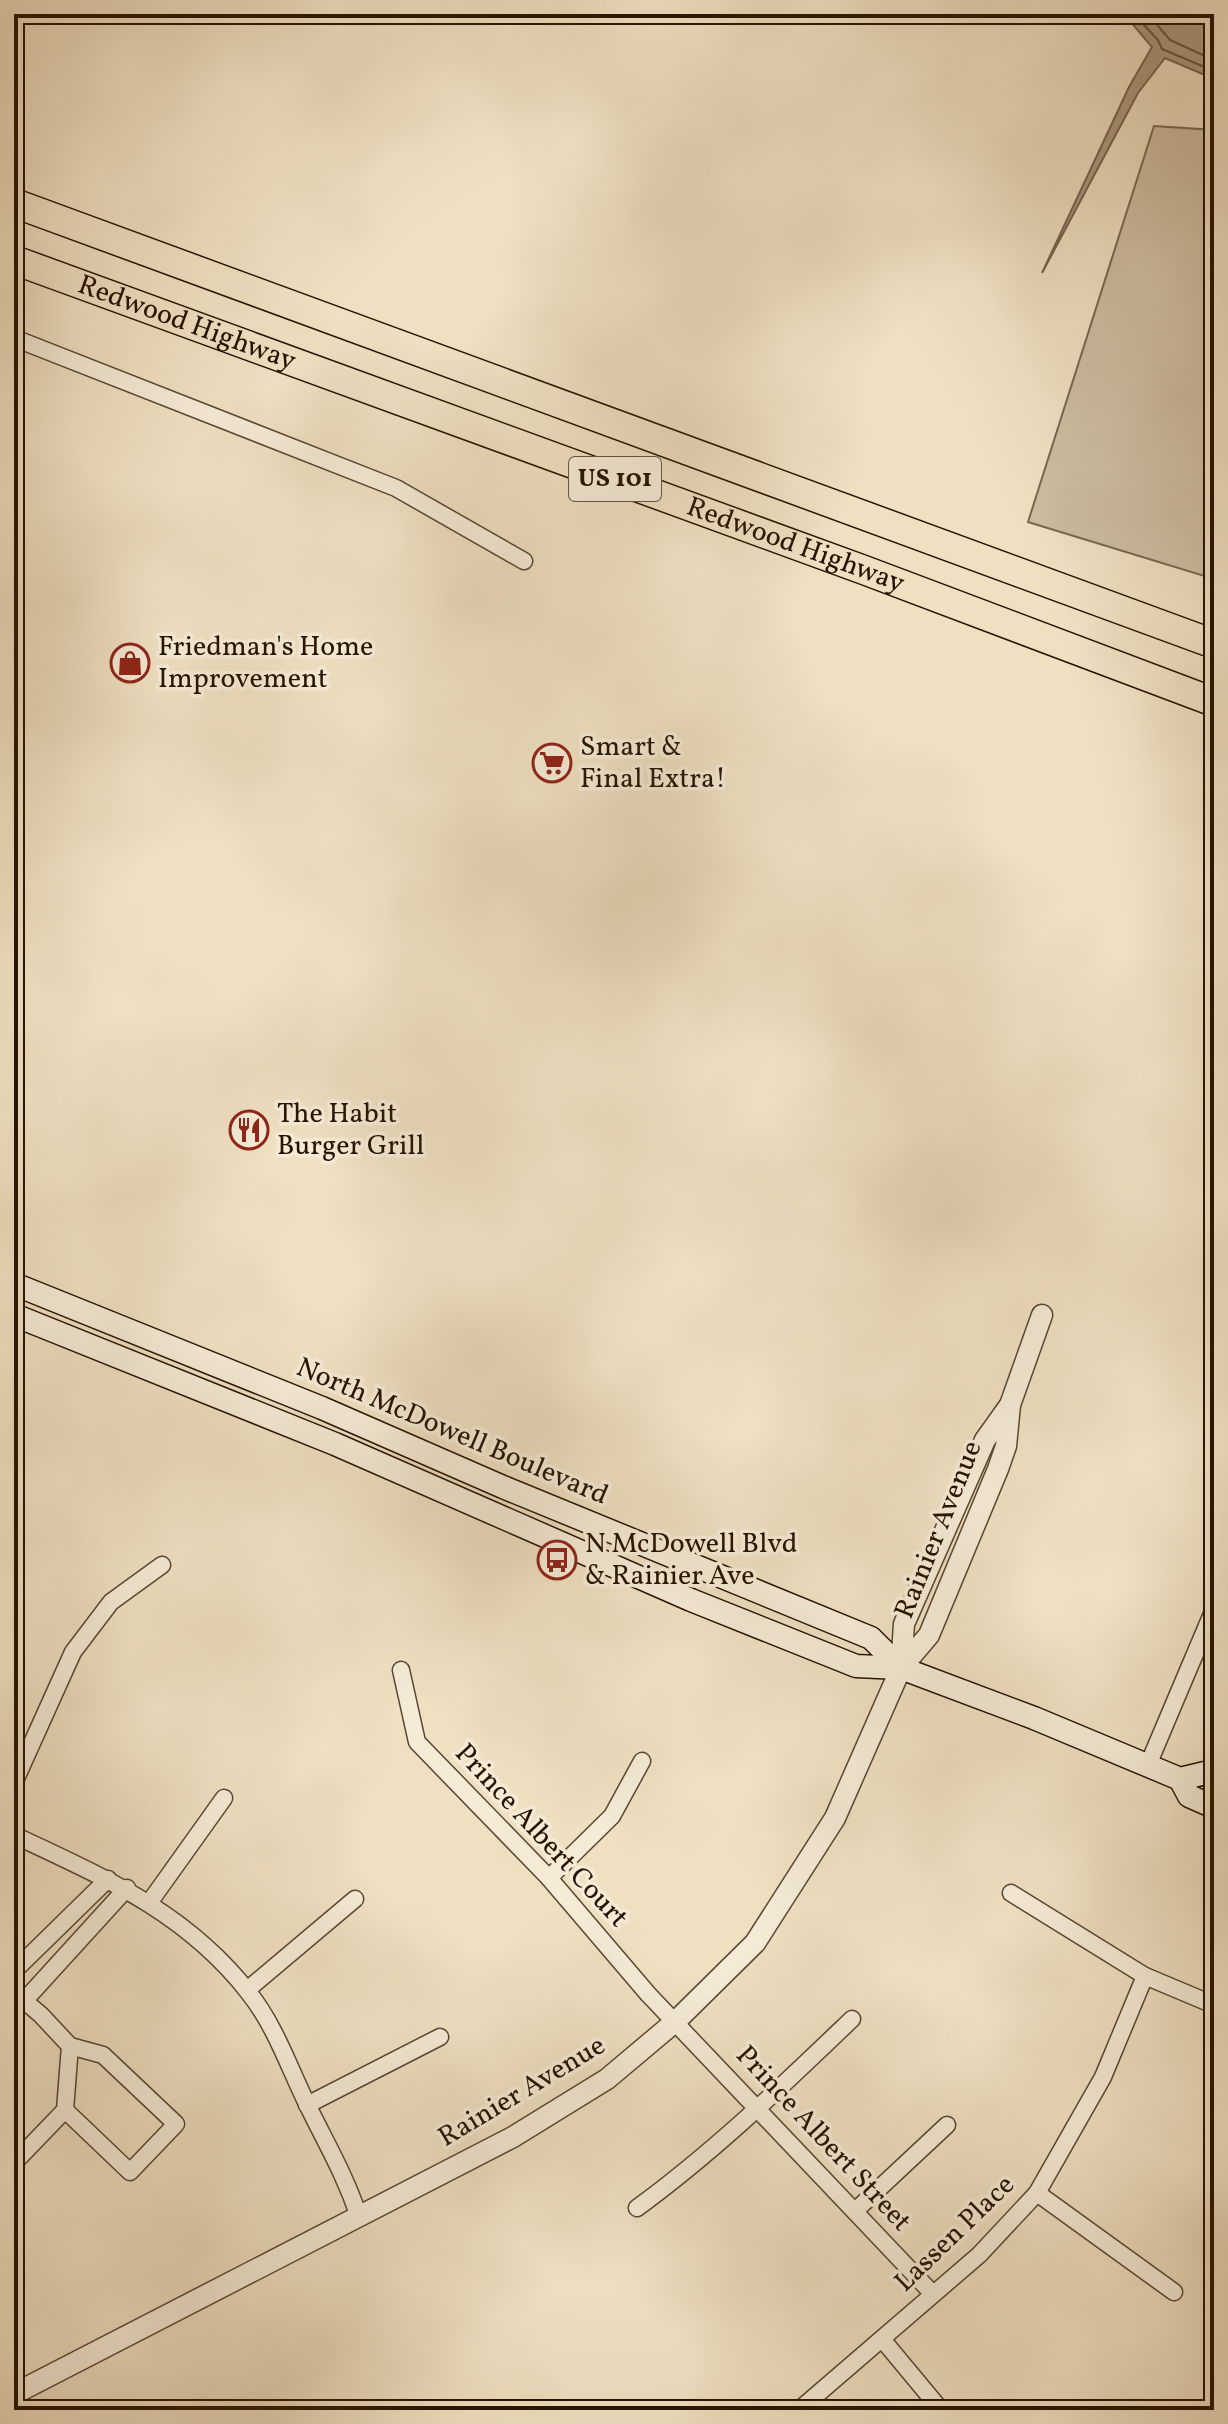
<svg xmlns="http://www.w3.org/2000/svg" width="1228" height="2424" font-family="Vollkorn,serif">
	<rect width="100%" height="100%" fill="#efe0c2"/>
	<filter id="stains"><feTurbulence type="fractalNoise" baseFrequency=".0025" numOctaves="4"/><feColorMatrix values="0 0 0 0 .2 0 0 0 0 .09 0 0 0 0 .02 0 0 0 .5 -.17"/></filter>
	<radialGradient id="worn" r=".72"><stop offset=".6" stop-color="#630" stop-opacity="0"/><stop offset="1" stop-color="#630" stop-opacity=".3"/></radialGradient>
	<!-- green -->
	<polygon fill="#cdbda1" stroke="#7a6851" stroke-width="2" points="1154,126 1214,130 1214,579 1028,522"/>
	<!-- water -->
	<polygon fill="#ab9a80" stroke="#76644d" stroke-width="2" points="1124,14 1191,14 1198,21 1214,28 1214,79 1165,58 1138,93 1042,273 1129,87 1152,47"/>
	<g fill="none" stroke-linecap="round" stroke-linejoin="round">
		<!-- shore -->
		<g stroke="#685640" stroke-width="2">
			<polyline points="1134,14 1158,40 1162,49 1214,71"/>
			<polyline points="1148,14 1170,40 1214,60"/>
		</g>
		<defs>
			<g id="minor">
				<polyline points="14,338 396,488 524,561"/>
				<polyline points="401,1670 417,1742 549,1878 648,1994 933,2294"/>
				<polyline points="1148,1765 1214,1609"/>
				<polyline points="14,1783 73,1652 111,1602 162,1565"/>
				<path d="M14,1835c89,42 172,77 235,158 27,34 40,75 59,113 19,39 37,69 51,111"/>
				<polyline points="549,1878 612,1816 642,1761"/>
				<polyline points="1011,1893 1145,1976 1214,2005"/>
				<polyline points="149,1903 224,1798"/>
				<polyline points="14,1971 108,1879"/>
				<polyline points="247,1990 355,1899"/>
				<polyline points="14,1992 41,2015 70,2046 65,2110 14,2163"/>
				<polyline points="25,2000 127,1888"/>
				<polyline points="307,2105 440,2037"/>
				<polyline points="65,2110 130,2172 176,2124 103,2055 70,2046"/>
				<polyline points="1037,2193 1174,2292"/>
				<path d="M637,2208c78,-57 146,-123 215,-189"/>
				<polyline points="855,2211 947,2125"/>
				<polyline points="882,2339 941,2410"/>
				<polyline points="799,2410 979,2255 1037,2193 1103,2077 1145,1976"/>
			</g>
			<g id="tertiary">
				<polyline points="901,1668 929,1635 998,1469 1006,1446 1010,1405 1042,1315"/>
				<polyline points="14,2394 513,2137 607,2079 676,2021 755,1943 835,1818 901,1668 904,1624 985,1440 1010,1405"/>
			</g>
			<g id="secondary">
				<polyline points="14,1284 322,1408 503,1487 871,1638 901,1668"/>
				<polyline points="14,1315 335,1444 691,1600 856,1666 901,1668 1034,1718 1180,1779 1205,1773 1214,1777"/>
				<polyline points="1180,1779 1189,1796 1214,1807"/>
			</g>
			<g id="motorway">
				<polyline points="14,203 1214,644"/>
				<path id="s1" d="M14,260l850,310 350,132"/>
			</g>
		</defs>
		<!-- minor casing -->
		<use href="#minor" stroke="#584631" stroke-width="19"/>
		<!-- tertiary casing -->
		<use href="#tertiary" stroke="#584631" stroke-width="23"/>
		<!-- secondary casing -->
		<use href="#secondary" stroke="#261301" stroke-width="25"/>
		<!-- motorway casing -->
		<use href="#motorway" stroke="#261301" stroke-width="31"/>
		<!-- minor -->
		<use href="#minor" stroke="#f5ebd7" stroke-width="16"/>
		<!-- tertiary -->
		<use href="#tertiary" stroke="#f5ebd7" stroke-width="20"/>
		<!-- secondary -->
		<use href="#secondary" stroke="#f5ebd7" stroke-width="22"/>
		<!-- motorway -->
		<use href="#motorway" stroke="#efe0c2" stroke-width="28"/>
	</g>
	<!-- icons -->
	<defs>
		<symbol id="shop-ring" viewBox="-11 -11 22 22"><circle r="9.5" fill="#f5ebd7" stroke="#8f2418" stroke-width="1.5"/><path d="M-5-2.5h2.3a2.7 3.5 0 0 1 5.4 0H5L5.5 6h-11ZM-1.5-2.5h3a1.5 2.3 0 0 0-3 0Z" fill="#8f2418"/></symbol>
		<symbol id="supermarket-ring" viewBox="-11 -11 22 22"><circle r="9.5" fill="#f5ebd7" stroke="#8f2418" stroke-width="1.5"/><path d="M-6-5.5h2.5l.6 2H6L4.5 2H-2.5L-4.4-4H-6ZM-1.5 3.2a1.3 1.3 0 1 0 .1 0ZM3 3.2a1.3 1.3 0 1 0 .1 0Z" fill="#8f2418"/></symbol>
		<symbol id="restaurant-ring" viewBox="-11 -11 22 22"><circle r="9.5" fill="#f5ebd7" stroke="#8f2418" stroke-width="1.5"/><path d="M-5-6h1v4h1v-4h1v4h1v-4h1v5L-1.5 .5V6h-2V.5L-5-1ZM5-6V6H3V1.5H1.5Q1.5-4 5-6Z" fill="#8f2418"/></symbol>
		<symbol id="bus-ring" viewBox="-11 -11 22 22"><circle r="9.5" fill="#f5ebd7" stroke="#8f2418" stroke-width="1.5"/><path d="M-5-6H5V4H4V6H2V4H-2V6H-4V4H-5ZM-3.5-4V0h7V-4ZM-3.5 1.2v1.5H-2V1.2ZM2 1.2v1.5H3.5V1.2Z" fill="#8f2418"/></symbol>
	</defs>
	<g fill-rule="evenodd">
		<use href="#shop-ring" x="108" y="641" width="44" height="44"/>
		<use href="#supermarket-ring" x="530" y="741" width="44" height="44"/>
		<use href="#restaurant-ring" x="227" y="1108" width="44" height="44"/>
		<use href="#bus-ring" x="535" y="1538" width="44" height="44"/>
	</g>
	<g text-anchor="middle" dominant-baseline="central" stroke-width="7" stroke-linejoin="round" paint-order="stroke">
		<!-- shield labels -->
		<rect fill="#f5ebd7" stroke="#645441" stroke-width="2" x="569" y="457" width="92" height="44" rx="6"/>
		<g font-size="26" font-weight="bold" fill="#261301">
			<text x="615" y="479">US 101</text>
		</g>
		<!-- street labels -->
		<g font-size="28" fill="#261301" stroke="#f5ebd7">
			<text stroke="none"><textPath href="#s1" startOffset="184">Redwood Highway</textPath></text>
			<text stroke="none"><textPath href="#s1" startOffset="832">Redwood Highway</textPath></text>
			<text transform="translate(452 1432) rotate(23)">North McDowell Boulevard</text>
			<text transform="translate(939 1530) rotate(-68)">Rainier Avenue</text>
			<text transform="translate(541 1836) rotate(47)">Prince Albert Court</text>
			<text transform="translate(522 2092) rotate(-31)">Rainier Avenue</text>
			<text transform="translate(823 2139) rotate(47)">Prince Albert Street</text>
			<text transform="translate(955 2234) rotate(-44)">Lassen Place</text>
		</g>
		<!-- poi labels -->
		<g font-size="28" fill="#261301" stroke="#f5ebd7" text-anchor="start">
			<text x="158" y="647">Friedman's Home<tspan x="158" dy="32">Improvement</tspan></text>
			<text x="580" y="747">Smart &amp;<tspan x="580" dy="32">Final Extra!</tspan></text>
			<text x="277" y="1114">The Habit<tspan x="277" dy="32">Burger Grill</tspan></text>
			<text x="585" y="1544">N McDowell Blvd<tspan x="585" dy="32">&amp; Rainier Ave</tspan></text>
		</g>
	</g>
	<!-- margin -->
	<rect width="1228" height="2424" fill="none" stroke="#efe0c2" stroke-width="48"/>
	<rect x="16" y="16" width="1196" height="2392" fill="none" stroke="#261301" stroke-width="4"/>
	<rect x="24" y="24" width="1180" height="2376" fill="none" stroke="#261301" stroke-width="2"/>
	<rect width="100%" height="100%" filter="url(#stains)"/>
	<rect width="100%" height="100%" fill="url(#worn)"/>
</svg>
